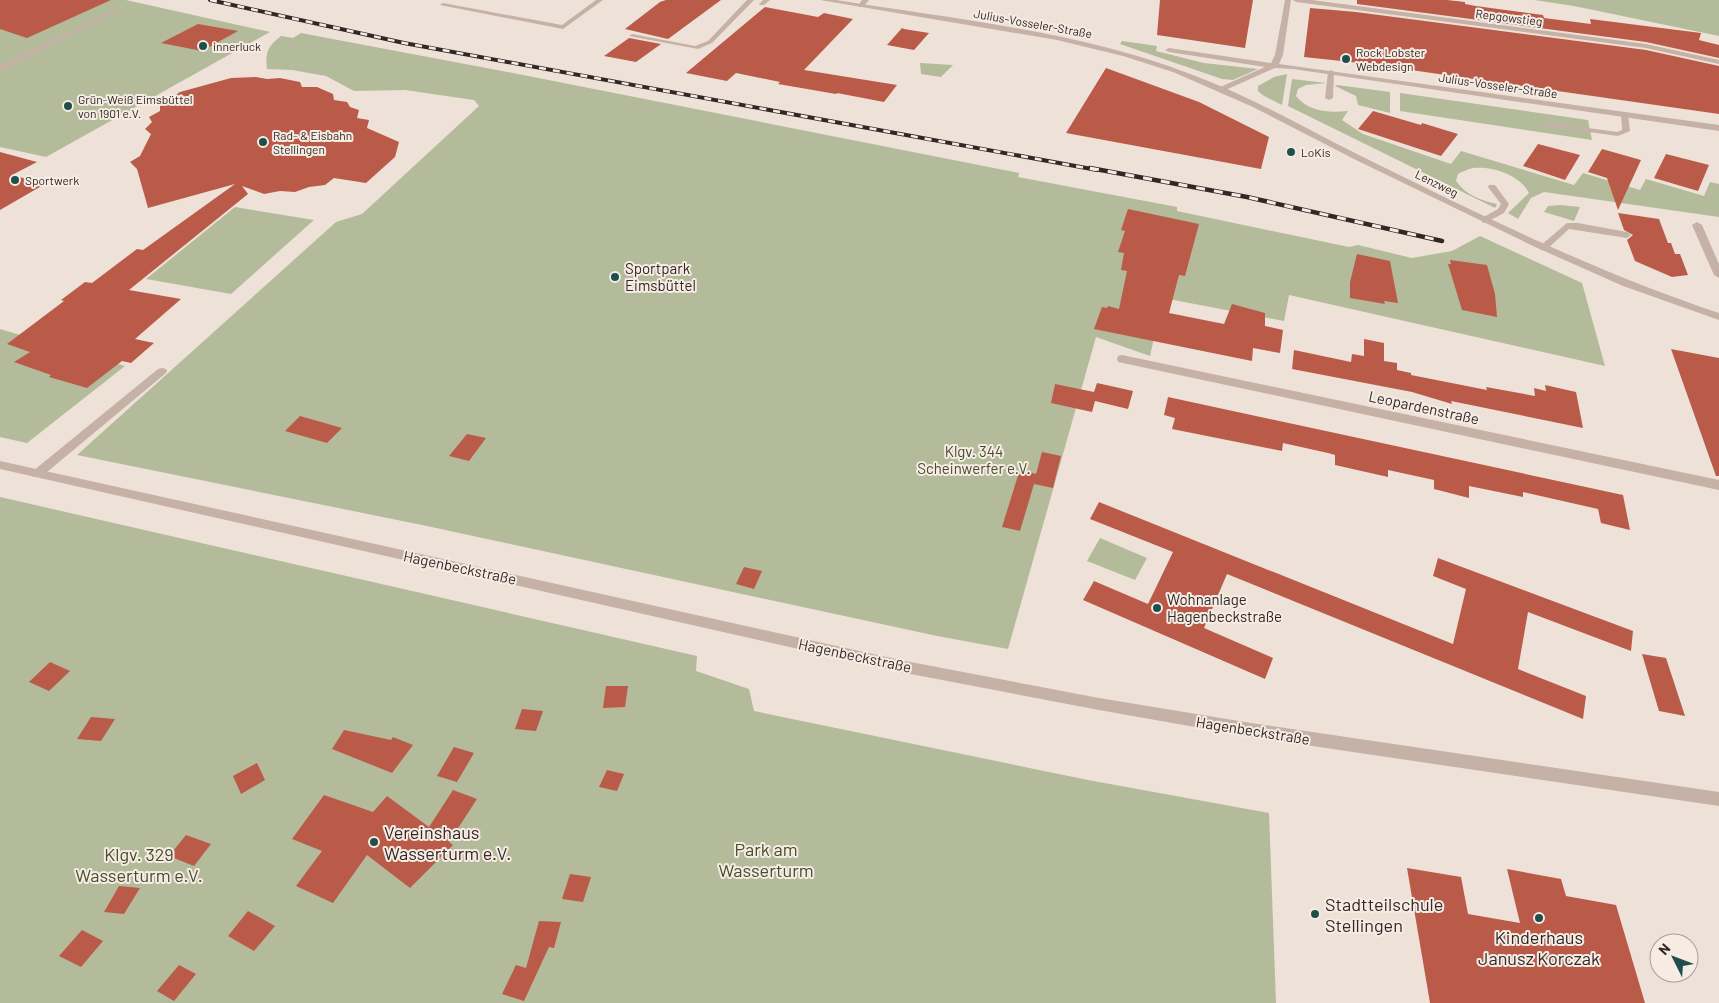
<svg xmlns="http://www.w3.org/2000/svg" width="1719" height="1003" font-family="Barlow,sans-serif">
	<rect width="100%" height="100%" fill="#eee2d8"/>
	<!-- green -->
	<g fill="#b3bb9a">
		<polygon points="0,0 126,0 270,32 46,157 0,147"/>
		<polygon points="1534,0 1719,0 1719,36 1574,6"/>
		<path d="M301,33l212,40 506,100 -1,4 159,30v4l172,36 9,-2 54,13 40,-7 28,-15 102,47 23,83 -316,-71 -5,26 -121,-23 -13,58 -54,-19 -88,312 -71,-13 -510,-110 -350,-71 259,-233 26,-8 117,-108 -5,-6 -69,-10 -51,1 -28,-15 -34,-6 -25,-1c-2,-17 1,-23 14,-33l12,2z"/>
		<polygon points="1122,41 1157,46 1156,51 1204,63 1258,69 1233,80 1222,79 1120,44"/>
		<polygon points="920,63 953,65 941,77 921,74"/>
		<polygon points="1287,74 1282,105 1264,96 1258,91 1258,86 1274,77"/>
		<path d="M1292,79l34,4 -20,2 -8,4 -2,7c13,16 33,17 52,15l-6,9 21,14 88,30 10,-13 113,34 9,-12 57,17 6,-11 58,17 6,-14 9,2v33l-175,-25 -13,6 -13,21 -10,-6 21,-20c-9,-18 -36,-27 -56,-25 -5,1 -11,4 -15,6l-2,7c10,14 24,19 41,23l-2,4 -207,-102z"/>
		<polygon points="1337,85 1390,92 1390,113 1358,105 1356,96 1335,86"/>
		<polygon points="1400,93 1588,120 1592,140 1400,111"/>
		<polygon points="1560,205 1580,207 1574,221 1544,212 1548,206"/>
		<polygon points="235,207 314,220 231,294 146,279"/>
		<polygon points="0,329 125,366 27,443 0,437"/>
		<polygon points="0,497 697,656 696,671 749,689 754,711 1088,780 1269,813 1276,1003 0,1003"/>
		<polygon points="1100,538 1147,558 1135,580 1087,561"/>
	</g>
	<!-- building -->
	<g fill="#ba5b4a">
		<polygon points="0,0 111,0 27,38 0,29"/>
		<polygon points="666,0 721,0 668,39 625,29 660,2"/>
		<polygon points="1160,0 1253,0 1245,48 1157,35"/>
		<polygon points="1357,0 1447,0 1465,2 1465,4 1476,6 1543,15 1544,18 1591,24 1590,19 1701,33 1699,40 1719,45 1719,58 1646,42 1357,4"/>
		<polygon points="765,7 818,17 824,13 853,19 804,70 897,85 884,102 837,93 839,91 836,94 778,84 780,82 736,73 727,81 686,73"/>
		<polygon points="1310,8 1356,12 1646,50 1719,66 1719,114 1369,64 1304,57"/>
		<polygon points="198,24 238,31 202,51 161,43"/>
		<polygon points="902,28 904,29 929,33 914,50 887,45"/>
		<polygon points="629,38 661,44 636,62 604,56"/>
		<polygon points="1106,68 1199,102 1269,137 1261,169 1066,133"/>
		<polygon points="256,77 267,79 280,78 300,82 302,87 317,87 333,94 334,100 347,102 350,107 359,110 357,118 369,120 367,128 399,142 395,157 366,183 334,178 325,185 309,187 295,192 280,191 264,194 242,186 248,194 129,290 181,299 135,339 154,343 131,363 122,361 87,388 49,377 51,375 14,362 30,352 7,344 64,301 61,300 85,282 92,283 137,249 143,250 235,184 148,208 137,169 130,162 140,156 151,134 145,129 152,122 149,117 160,111 160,105 180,92 231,78"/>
		<polygon points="1373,111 1421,125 1422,123 1458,134 1441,156 1358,129"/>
		<polygon points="1538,144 1580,155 1565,180 1523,166"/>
		<polygon points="1602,149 1641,160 1618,210 1607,178 1588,172"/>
		<polygon points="0,152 37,162 12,175 45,184 0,210"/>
		<polygon points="1666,154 1709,165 1698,191 1654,178"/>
		<polygon points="1128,209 1199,224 1185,276 1179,275 1169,313 1224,324 1232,304 1265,313 1265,326 1283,330 1280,353 1253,348 1252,361 1094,329 1102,307 1107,308 1108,306 1119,309 1127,271 1121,270 1124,253 1118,252 1125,231 1121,230"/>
		<polygon points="1618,213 1659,219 1668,243 1671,243 1675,254 1680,254 1688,275 1672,277 1635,261 1627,240 1633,235 1624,230"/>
		<polygon points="1357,254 1390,261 1398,303 1384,301 1385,304 1350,298 1350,282"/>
		<polygon points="1450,260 1487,265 1495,294 1497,317 1462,310 1448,264 1451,264"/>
		<polygon points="1364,339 1384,343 1384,361 1397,363 1397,370 1411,373 1411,375 1487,390 1486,387 1535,396 1534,388 1546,391 1545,385 1576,392 1583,428 1451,401 1452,404 1412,392 1292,369 1294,350 1351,362 1352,354 1364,356"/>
		<polygon points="1671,349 1719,358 1719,476 1716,476"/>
		<polygon points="1097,383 1133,391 1128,409 1095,401 1092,412 1051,403 1055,384 1094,392"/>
		<polygon points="1168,397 1623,495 1630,530 1601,523 1598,509 1523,492 1523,497 1469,486 1469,498 1434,489 1434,480 1388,470 1388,477 1335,465 1335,455 1328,453 1283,443 1282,451 1172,429 1175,418 1164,415"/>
		<polygon points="300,416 342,428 327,443 285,431"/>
		<polygon points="467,434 486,438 469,461 449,456"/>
		<polygon points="1042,452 1061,456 1053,488 1034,484 1020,531 1002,527 1020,469 1036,474"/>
		<polygon points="1099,502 1453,644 1466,589 1433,576 1438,558 1633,631 1631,651 1528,612 1518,669 1586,696 1583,719 1227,574 1204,628 1273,658 1265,679 1083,600 1094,581 1148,604 1173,552 1090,519"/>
		<polygon points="744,567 762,571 754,589 736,584"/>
		<polygon points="1642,654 1666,658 1685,716 1659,711"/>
		<polygon points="50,662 70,671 49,691 29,682"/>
		<polygon points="606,686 628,686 625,707 603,708"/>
		<polygon points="522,709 543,711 536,731 515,729"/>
		<polygon points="91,717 115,719 101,741 77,739"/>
		<polygon points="344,730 391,740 393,737 413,745 392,773 332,749"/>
		<polygon points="454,747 474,753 457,782 437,776"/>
		<polygon points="257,763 265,780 241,794 233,776"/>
		<polygon points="607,770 624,774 617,791 599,787"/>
		<polygon points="453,790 477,799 449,842 453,845 410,888 367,855 333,903 296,886 322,851 292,839 324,795 373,812 387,796 429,827"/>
		<polygon points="186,835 211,844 194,866 169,856"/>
		<polygon points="1407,868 1461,877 1468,914 1520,923 1507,869 1561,879 1566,896 1616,905 1645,1003 1430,1003"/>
		<polygon points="570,874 591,877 583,902 562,899"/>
		<polygon points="119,886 140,888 124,914 104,912"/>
		<polygon points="248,911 275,926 254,951 228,936"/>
		<polygon points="539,921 561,922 554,948 549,947 524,1001 502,994 516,965 526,968"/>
		<polygon points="82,930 103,941 81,967 59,956"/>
		<polygon points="179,965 196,974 174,1001 157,991"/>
	</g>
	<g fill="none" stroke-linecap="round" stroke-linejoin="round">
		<!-- service -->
		<g fill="#c5b1a5" fill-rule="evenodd">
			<polygon points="596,0 603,0 563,29 440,5 443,3 562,25"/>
			<polygon points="747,0 754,0 712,43 698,49 629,36 632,34 695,46 708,41"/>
			<polygon points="763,0 770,0 764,5 760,5 759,4"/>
			<polygon points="116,9 121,10 0,71 0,66"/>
			<polygon points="1331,70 1334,72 1333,98 1329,100 1325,98 1328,72"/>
			<polygon points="1621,113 1628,115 1630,131 1618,136 1545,126 1541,124 1545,122 1617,132 1622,130"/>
			<polygon points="1489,185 1495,185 1509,204 1504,213 1485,223 1482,222 1482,218 1498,209 1501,204 1488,187"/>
			<polygon points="1567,223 1578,223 1627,232 1631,235 1627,238 1569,229 1546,250 1540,250 1540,246"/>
			<polygon points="162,368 166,369 167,371 166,373 41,477 33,477 32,474 33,471 158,369"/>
		</g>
		<!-- minor -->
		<g fill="#c5b1a5" fill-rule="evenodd">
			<polygon points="862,0 869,0 863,7 859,7 858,6"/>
			<polygon points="1285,0 1291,0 1283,55 1279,64 1719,125 1719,131 1293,69 1275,68 1221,92 1217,90 1218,88 1265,67 1169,52 1165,50 1169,48 1271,63 1275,55"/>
			<polygon points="1293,0 1312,0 1646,44 1719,60 1719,64 1646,48 1296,2"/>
			<polygon points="1697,222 1702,225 1719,264 1719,278 1714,275 1692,225"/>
			<polygon points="1122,355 1719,480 1719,490 1118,362 1117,359 1118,356"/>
		</g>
		<!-- tertiary -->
		<g fill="#c5b1a5" fill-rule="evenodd">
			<path d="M820,0h16c119,19 243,31 357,75 59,22 114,54 170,82 117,58 233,115 356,156v7l-96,-34 -90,-40 -177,-86 -103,-53 -80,-35 -50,-16 -66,-16z"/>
			<polygon points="0,461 900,660 1099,698 1251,723 1719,792 1719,806 1251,737 1099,710 900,672 0,469"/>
		</g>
		<defs>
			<polyline id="rail-far1" points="210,0 404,43 1097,170"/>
			<polyline id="rail" points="1090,168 1247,197 1442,241"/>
		</defs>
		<!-- rail-far1 casing -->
		<use href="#rail-far1" stroke="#312826" stroke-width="4"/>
		<!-- rail casing -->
		<use href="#rail" stroke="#312826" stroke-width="4.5"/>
		<!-- rail-far1 -->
		<use href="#rail-far1" stroke="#f6ece4" stroke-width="2.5" stroke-dasharray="7" stroke-linecap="butt"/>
		<!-- rail -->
		<use href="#rail" stroke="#f6ece4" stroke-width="3" stroke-dasharray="9" stroke-linecap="butt"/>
	</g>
	<!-- markers -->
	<g fill="#1f4f4d" stroke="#f6ece4" stroke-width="2">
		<circle cx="203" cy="46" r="5"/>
		<circle cx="1346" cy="59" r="5"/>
		<circle cx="68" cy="106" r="5"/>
		<circle cx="263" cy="142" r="5"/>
		<circle cx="1291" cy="152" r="5"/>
		<circle cx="15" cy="180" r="5"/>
		<circle cx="615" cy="277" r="5"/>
		<circle cx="1157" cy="608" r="5"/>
		<circle cx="374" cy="842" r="5"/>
		<circle cx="1315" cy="914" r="5"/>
		<circle cx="1539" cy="918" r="5"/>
	</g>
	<g text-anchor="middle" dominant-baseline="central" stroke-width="4" stroke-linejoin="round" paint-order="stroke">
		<!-- far-street labels -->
		<g font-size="12" fill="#312826" stroke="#f6ece4">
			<text transform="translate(1509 17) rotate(7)">Repgowstieg</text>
			<text transform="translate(1033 23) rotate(10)">Julius-Vosseler-Straße</text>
			<text transform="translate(1498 85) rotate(8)">Julius-Vosseler-Straße</text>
			<text transform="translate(1437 183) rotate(26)">Lenzweg</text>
		</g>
		<!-- far-poi labels -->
		<g font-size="12" fill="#312826" stroke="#f6ece4" text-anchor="start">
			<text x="213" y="46">innerluck</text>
			<text x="1356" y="52">Rock Lobster<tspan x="1356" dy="14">Webdesign</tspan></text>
			<text x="78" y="99">Grün-Weiß Eimsbüttel<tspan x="78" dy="14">von 1901 e.V.</tspan></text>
			<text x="273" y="135">Rad- &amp; Eisbahn<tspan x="273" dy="14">Stellingen</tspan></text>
			<text x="1301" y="152">LoKis</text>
			<text x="25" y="180">Sportwerk</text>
		</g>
		<!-- poi labels -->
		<g font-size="15" fill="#312826" stroke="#f6ece4" text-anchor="start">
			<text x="625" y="268">Sportpark<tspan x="625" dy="17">Eimsbüttel</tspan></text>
			<text x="1167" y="599">Wohnanlage<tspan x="1167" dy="17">Hagenbeckstraße</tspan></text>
		</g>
		<!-- street labels -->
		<g font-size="15" fill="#312826" stroke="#f6ece4">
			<text transform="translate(1424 407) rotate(12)">Leopardenstraße</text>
			<text transform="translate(460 567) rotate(12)">Hagenbeckstraße</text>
			<text transform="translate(855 655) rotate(12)">Hagenbeckstraße</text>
			<text transform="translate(1253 730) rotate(9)">Hagenbeckstraße</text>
		</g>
		<!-- park labels -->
		<g font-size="15" fill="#444d2c" stroke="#f6ece4">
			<text x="974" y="451">Klgv. 344<tspan x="974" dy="17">Scheinwerfer e.V.</tspan></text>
		</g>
		<!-- near-poi labels -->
		<g font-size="18" fill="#312826" stroke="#f6ece4" text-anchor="start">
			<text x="384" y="832">Vereinshaus<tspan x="384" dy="21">Wasserturm e.V.</tspan></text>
			<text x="1325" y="904">Stadtteilschule<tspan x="1325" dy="21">Stellingen</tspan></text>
			<text x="1539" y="937" text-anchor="middle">Kinderhaus<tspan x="1539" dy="21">Janusz Korczak</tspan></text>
		</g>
		<!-- near-park labels -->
		<g font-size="18" fill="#444d2c" stroke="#f6ece4">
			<text x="766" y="849">Park am<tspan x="766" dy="21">Wasserturm</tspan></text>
			<text x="139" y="854">Klgv. 329<tspan x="139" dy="21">Wasserturm e.V.</tspan></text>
		</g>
	</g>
	<!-- north arrow -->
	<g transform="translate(1674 958) rotate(312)"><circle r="24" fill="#f6ece4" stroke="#a79e98"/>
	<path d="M0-4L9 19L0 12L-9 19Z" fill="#1f4f4d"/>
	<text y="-8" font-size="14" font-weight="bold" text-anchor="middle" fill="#312826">N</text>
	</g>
</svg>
